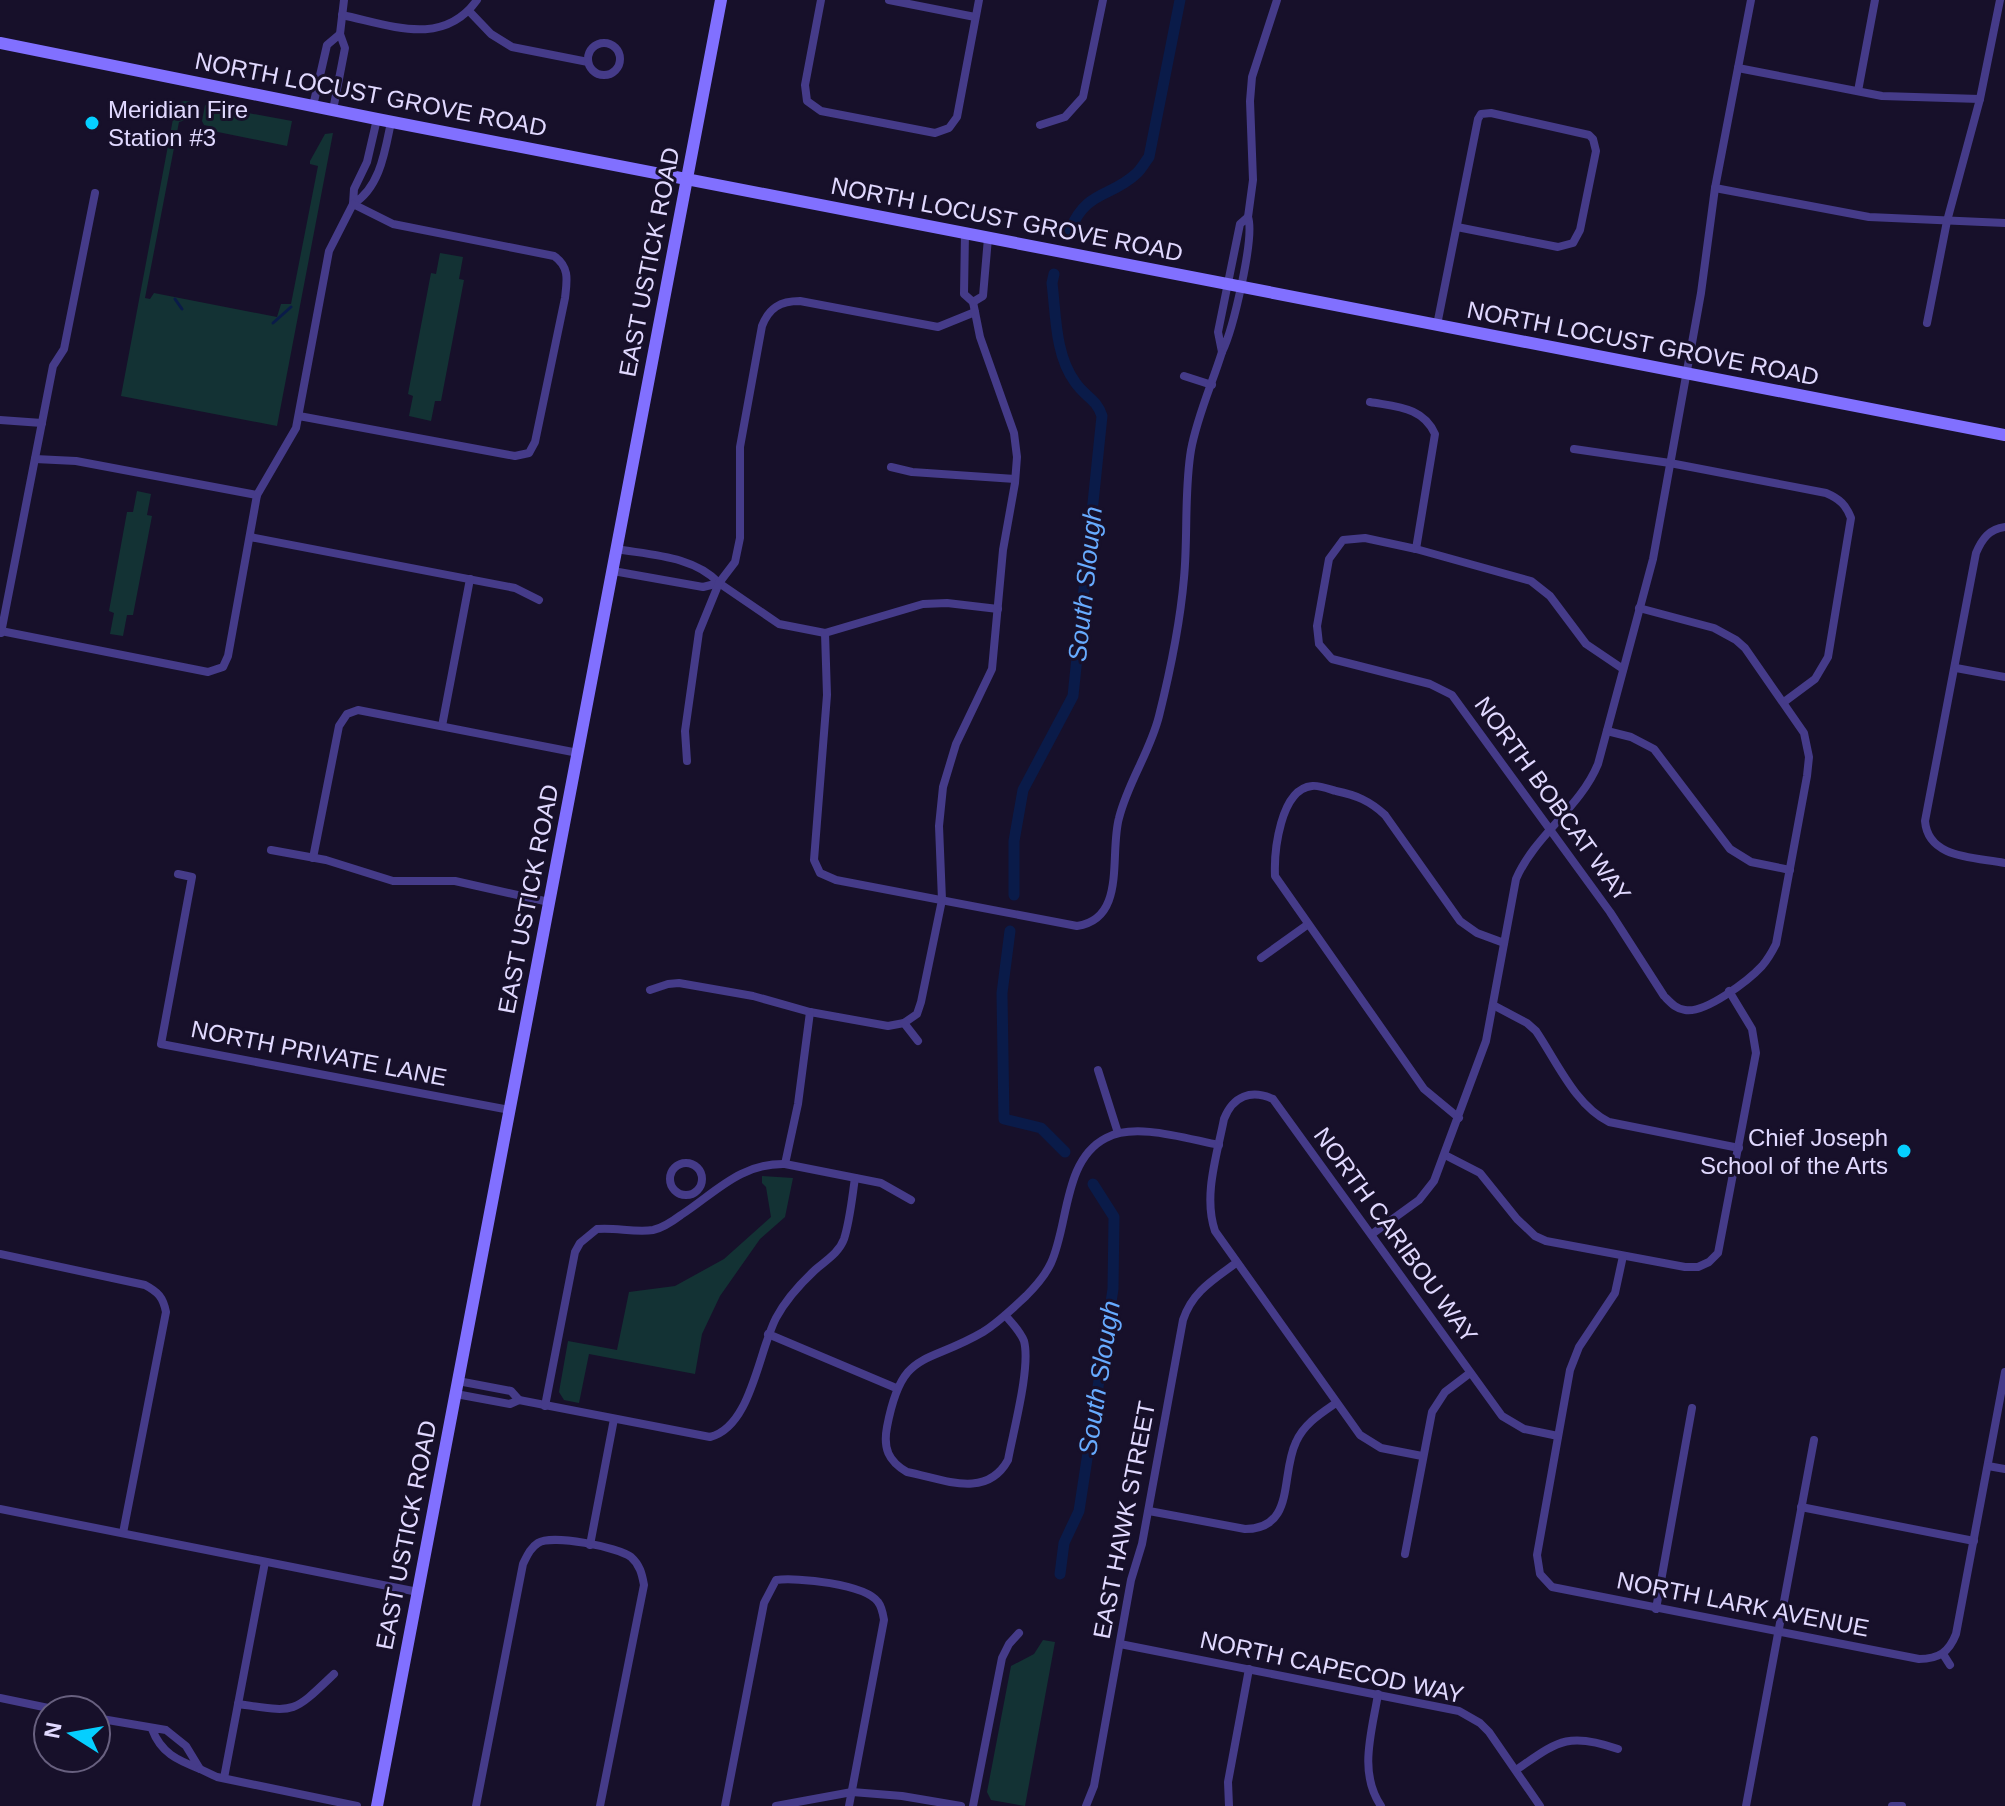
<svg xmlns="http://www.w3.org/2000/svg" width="2005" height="1806" font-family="Helvetica,sans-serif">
	<rect width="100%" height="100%" fill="#17102a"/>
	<!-- green -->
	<g fill="#133234">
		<polygon points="185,101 192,102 189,119 179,122 145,298 150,299 154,293 277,317 281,304 291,304 318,166 310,164 310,161 325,134 333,133 277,426 121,396 176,103"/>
		<polygon points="205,105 292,121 287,146 213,131 213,127 204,125 202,121"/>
		<polygon points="440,253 463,257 459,279 464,280 441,401 435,401 431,421 409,416 413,396 408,394 431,273 436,274"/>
		<polygon points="137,491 151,494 147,515 152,516 133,615 127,615 123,636 110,634 114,613 109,611 127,512 133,512"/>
		<polygon points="762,1176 793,1178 785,1217 760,1239 720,1296 702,1334 695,1374 589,1354 579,1403 564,1400 559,1392 568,1341 617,1350 629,1292 675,1286 724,1259 771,1217 766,1187 762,1183"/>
		<polygon points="1043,1640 1055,1642 1025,1806 991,1800 987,1792 1011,1666 1034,1654"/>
	</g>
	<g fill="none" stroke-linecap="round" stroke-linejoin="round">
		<!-- stream -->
		<g stroke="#0a1b49" stroke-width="3">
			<polyline points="175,299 182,309"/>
			<polyline points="273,323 291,307"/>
		</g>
		<!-- canal -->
		<g stroke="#0a1b49" stroke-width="11">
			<path d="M1070,230c17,-41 41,-32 67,-57 5,-5 8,-11 12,-16l31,-157"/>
			<path d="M1014,895v-54l9,-51 50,-94 29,-280c-6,-18 -17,-19 -27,-34 -20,-27 -19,-67 -23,-99l2,-9"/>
			<polyline points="1010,931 1002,993 1004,1119 1041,1128 1065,1152"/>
			<polyline points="1060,1574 1064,1543 1079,1511 1113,1289 1114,1217 1093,1184"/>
		</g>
		<!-- street -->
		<g stroke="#453b89" stroke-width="8">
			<polyline points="821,0 805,85 807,101 821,111 935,133 949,128 957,117 979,0"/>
			<polyline points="889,0 975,17"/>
			<polyline points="469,11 491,34 512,47 588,62"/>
			<path d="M342,15c48,10 101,33 135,-15"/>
			<polyline points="340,34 344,0"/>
			<circle cx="604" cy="59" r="16"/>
			<polyline points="1738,68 1882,96 1980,99"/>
			<polyline points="1858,91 1875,0"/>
			<polyline points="313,106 327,45 340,34 345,48 333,110"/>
			<path d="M377,119l-10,43 -13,27 -1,15c27,-16 32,-53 38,-82"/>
			<polyline points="1040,125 1065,117 1083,97 1103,0"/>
			<polyline points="1715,188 1869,217 2005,223"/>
			<path d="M1248,217c7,20 -15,113 -26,135l-4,-20 22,-108z"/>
			<polyline points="1248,217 1253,180 1250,101 1252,77 1277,0"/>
			<polyline points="965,233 964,294 973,302 983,296 988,238"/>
			<polyline points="1927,323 1947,221 1980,99 2000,0"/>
			<polyline points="1437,325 1478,119 1481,114 1491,113 1589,135 1593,139 1596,151 1580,230 1573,243 1558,247 1457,227"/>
			<polyline points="1184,376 1212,385"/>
			<path d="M1370,402c27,5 53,5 65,32l-19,115"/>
			<polyline points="0,420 42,423"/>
			<path d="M1574,449l96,14 156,30c14,6 20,12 25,25l-23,139 -13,22 -31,23"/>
			<polyline points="35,459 76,461 257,495"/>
			<polyline points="891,467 912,472 1015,479"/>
			<path d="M2005,527c-16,2 -23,12 -29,26l-51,268c3,38 50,36 80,42"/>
			<polyline points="250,537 515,588 539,600"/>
			<path d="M613,571l90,16 16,-4c-25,-27 -68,-28 -103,-34"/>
			<polyline points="719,583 779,624 825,633 923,604 947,603 998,609"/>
			<path d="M1,631l207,41 15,-5 5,-11 29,-161 39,-67 33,-177 24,-47 40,20 161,32c16,11 13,25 11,42l-30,144 -6,11 -14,3 -216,-40"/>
			<polyline points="1,633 53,366 64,349 95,193"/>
			<path d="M825,633l2,62 -13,165 6,13 16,7 241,46c50,-7 32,-72 42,-108 9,-36 31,-66 40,-102 11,-44 21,-92 25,-138 4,-42 0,-86 7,-128 6,-33 21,-66 31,-98"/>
			<polyline points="1956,668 2005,677"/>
			<path d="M1623,669l-37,-25 -36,-48 -19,-15 -115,-32 -51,-11 -22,2 -14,19 -12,67 2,18 13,15 98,25 22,11 158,217 54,84c7,7 12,13 21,14 20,4 64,-30 77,-44 6,-7 10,-14 14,-22l31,-168 2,-19 -5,-24 -59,-85 -9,-8 -22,-12 -75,-20"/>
			<polyline points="442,726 470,579"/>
			<polyline points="1607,731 1631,737 1654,749 1730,849 1751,862 1790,870"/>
			<path d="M687,761l-2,-30 14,-99 20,-49 16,-21 5,-24v-91l22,-121c7,-18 18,-25 38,-25l138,26 37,-15"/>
			<polyline points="271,850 326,860 393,881 455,881 549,902"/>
			<polyline points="313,858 339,726 347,714 358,710 578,753"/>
			<polyline points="178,874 192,877 161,1044 510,1110"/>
			<polyline points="1261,958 1307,925"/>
			<polyline points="650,990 668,984 679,983 753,996 810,1012 888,1026 904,1023 917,1014 921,1002 942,900 939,826 943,787 956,744 992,669 1003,550 1015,483 1017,457 1014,433 980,337 973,302"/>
			<path d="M1493,1005l34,18 9,8c21,31 39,74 73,91l130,26"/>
			<polyline points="904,1023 918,1041"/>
			<polyline points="1098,1070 1118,1133"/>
			<path d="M1459,1118l-35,-29 -149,-213c-1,-24 5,-87 37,-90 7,-1 17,3 24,5 20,4 34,10 49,24l75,106 17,12 27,10"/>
			<polyline points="1445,1155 1480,1173 1517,1219 1535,1236 1546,1241 1685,1267 1698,1267 1709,1262 1718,1253 1756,1053 1752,1029 1729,991"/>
			<circle cx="686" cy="1179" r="16"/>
			<polyline points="785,1164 798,1104 810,1012"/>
			<path d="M1372,1234l47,-34 15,-19 52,-140 30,-162c19,-44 64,-71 82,-115l55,-205 48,-266 14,-105 36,-188"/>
			<path d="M0,1254l145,31c13,7 18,12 21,27l-43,221"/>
			<path d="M1623,1256l-8,37 -36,54 -9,23 -33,185 3,19 12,13 367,72c20,0 30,-7 37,-25l49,-262"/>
			<path d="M1005,1315c7,8 15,16 19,26 7,26 -11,91 -16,119 -22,40 -65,19 -101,12 -19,-11 -24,-24 -20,-45 15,-79 38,-61 96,-95 16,-10 29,-23 43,-36 10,-10 19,-20 25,-33 18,-39 12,-103 55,-125 29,-16 81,1 113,7"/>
			<polyline points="768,1334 896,1388"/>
			<polyline points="456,1394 510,1404 519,1400 511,1391 458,1381"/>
			<path d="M519,1400l191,37c41,-10 48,-84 66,-119 9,-17 24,-34 39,-48 10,-9 24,-17 29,-31 6,-19 8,-41 11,-61"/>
			<path d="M545,1406l30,-154 5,-9 17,-14c18,-2 38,4 56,1 10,-2 20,-9 28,-15 34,-22 59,-52 104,-51l96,19 30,17"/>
			<path d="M1422,1456l-41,-8 -21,-13 -145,-204c-12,-35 2,-76 9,-112 9,-23 27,-30 49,-20l229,317 22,13 34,7"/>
			<polyline points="1988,1466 2005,1469"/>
			<polyline points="1801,1507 1974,1541"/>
			<polyline points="0,1509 418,1592"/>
			<path d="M1149,1511l96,18c51,0 35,-54 51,-87 8,-18 24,-28 40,-39"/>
			<polyline points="590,1545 614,1419"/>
			<polyline points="1405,1554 1432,1412 1445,1392 1470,1373"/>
			<polyline points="1656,1609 1692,1408"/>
			<polyline points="1120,1644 1459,1711 1480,1723 1489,1732 1540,1806"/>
			<polyline points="1943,1654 1950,1665"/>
			<path d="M1378,1694c-6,38 -20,78 3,112"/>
			<polyline points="0,1698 58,1710"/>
			<path d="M238,1704c58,8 53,11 96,-30"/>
			<path d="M96,1718l70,12 20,16 14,23c-23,-9 -39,-16 -48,-40"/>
			<polyline points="200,1769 217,1777 357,1806"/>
			<path d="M1516,1770c41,-28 51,-39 102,-21"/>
			<polyline points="224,1778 265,1562"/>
			<path d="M476,1806l47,-242c4,-8 7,-16 15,-21 14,-9 80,4 93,14 9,8 11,17 13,28l-44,221"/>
			<path d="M725,1806l39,-203 12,-23c21,-3 89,4 102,22 4,5 5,12 6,18l-35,186"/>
			<polyline points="776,1806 852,1792 902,1796 961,1806"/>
			<polyline points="973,1806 1002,1658 1009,1644 1019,1633"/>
			<path d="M1086,1806l8,-20 37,-206 11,-36 41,-224c9,-28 30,-40 53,-57"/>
			<polyline points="1229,1806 1228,1782 1249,1669"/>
			<polyline points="1746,1806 1814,1440"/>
			<polyline points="1892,1806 1902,1806"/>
		</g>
		<!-- secondary -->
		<g stroke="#8170ff" stroke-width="12">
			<polyline points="0,43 377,119 2005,435"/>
			<polyline points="377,1806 721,0"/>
		</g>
	</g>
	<!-- markers -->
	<g fill="#05cfff" stroke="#17102a" stroke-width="3">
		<circle cx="92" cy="123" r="8"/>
		<circle cx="1904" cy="1151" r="8"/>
	</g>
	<g text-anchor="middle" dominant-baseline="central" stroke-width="6" stroke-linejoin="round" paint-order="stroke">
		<!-- street labels -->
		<g font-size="24" fill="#e1d9ff" stroke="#17102a">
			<text transform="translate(371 94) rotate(11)">NORTH LOCUST GROVE ROAD</text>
			<text transform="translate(1007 219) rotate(11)">NORTH LOCUST GROVE ROAD</text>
			<text transform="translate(649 262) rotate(-79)">EAST USTICK ROAD</text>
			<text transform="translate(1643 343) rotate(11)">NORTH LOCUST GROVE ROAD</text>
			<text transform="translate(1553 799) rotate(54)">NORTH BOBCAT WAY</text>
			<text transform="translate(528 899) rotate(-79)">EAST USTICK ROAD</text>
			<text transform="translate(319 1053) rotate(11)">NORTH PRIVATE LANE</text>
			<text transform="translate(1396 1235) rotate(54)">NORTH CARIBOU WAY</text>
			<text transform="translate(1124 1520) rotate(-79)">EAST HAWK STREET</text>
			<text transform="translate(406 1535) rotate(-79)">EAST USTICK ROAD</text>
			<text transform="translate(1743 1604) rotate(11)">NORTH LARK AVENUE</text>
			<text transform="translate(1332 1667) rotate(12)">NORTH CAPECOD WAY</text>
		</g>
		<!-- poi labels -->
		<g font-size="24" fill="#e1d9ff" stroke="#17102a" text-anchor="start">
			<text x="108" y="109">Meridian Fire<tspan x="108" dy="28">Station #3</tspan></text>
			<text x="1888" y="1137" text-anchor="end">Chief Joseph<tspan x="1888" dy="28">School of the Arts</tspan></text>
		</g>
		<!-- water labels -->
		<g font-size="26" font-style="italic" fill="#67abff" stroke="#17102a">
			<text transform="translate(1085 584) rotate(-84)">South Slough</text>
			<text transform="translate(1099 1378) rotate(-81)">South Slough</text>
		</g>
	</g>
	<!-- north arrow -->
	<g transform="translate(72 1734) rotate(281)"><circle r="38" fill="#17102a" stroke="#68607f" stroke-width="2"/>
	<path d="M0-6L14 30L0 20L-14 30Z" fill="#05cfff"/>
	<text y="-12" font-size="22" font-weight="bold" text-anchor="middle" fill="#e1d9ff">N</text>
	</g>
</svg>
